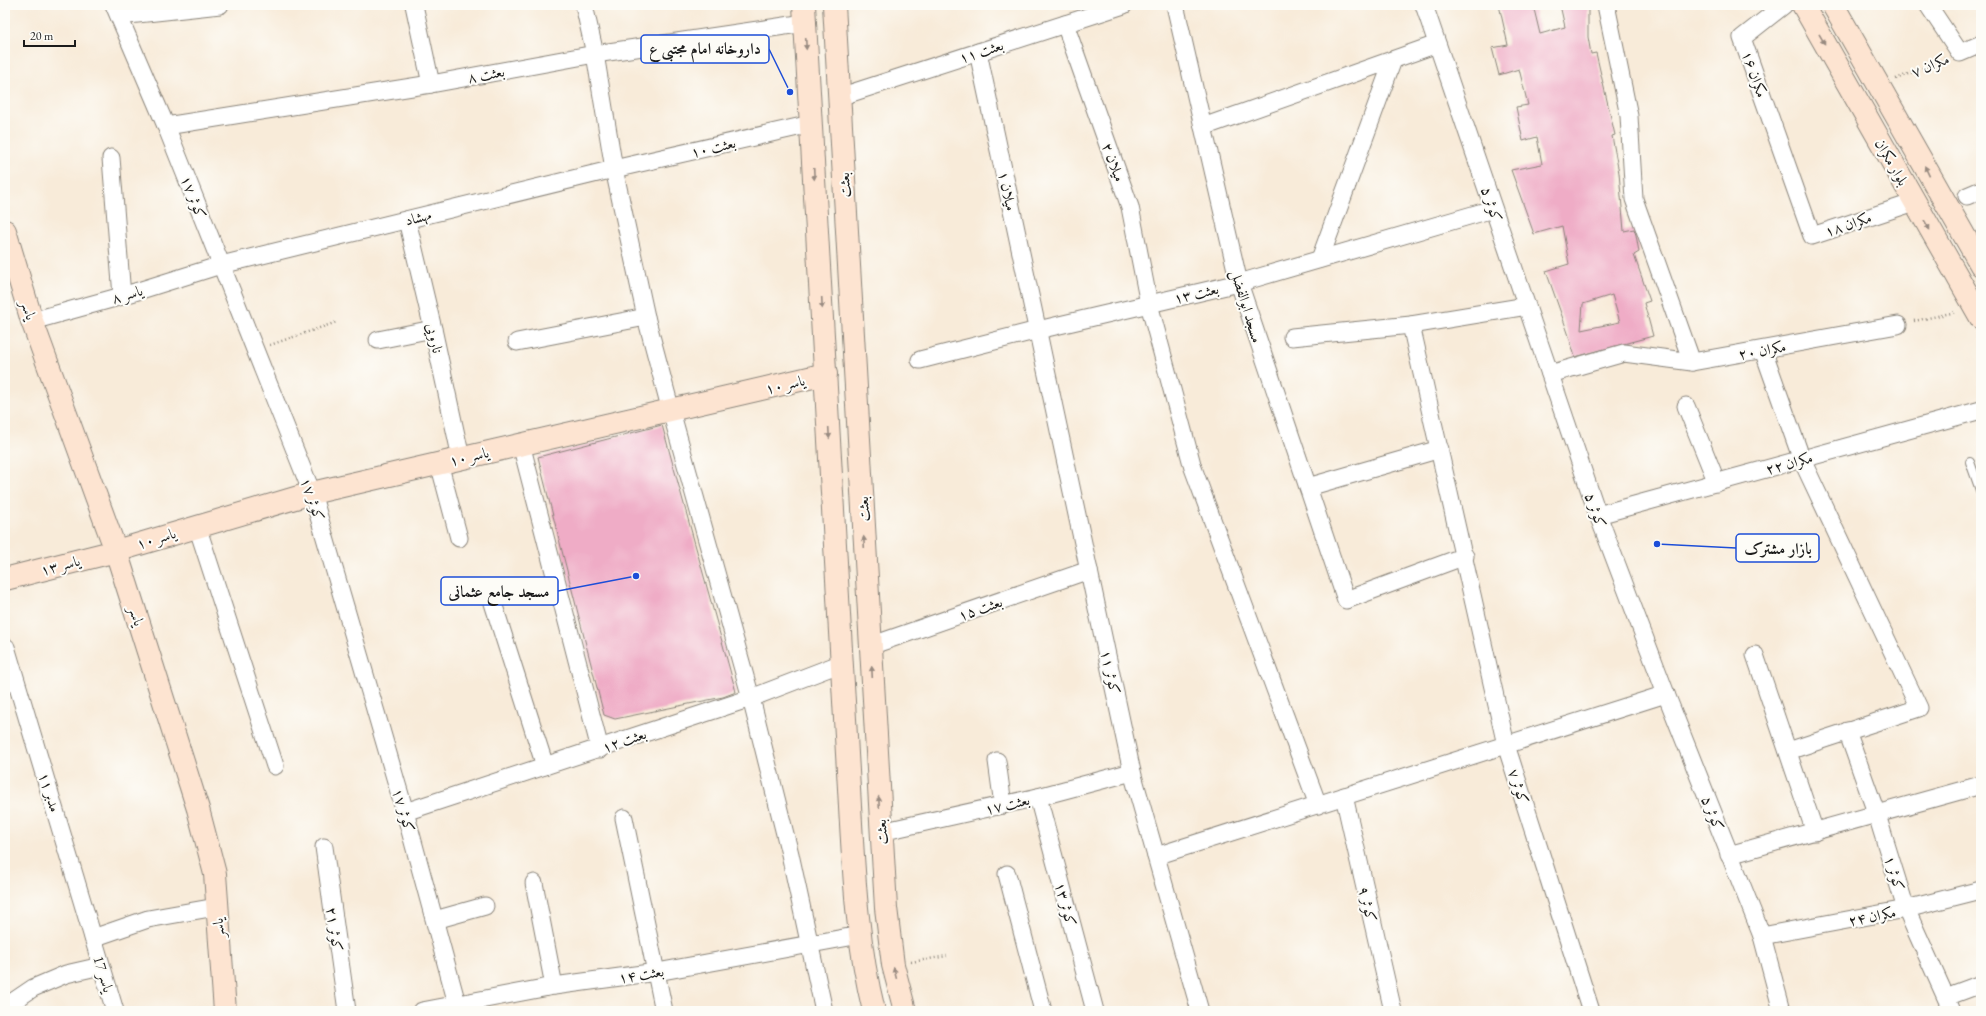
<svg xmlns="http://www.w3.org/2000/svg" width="1986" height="1016" font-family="'EB Garamond',Amiri,serif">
	<rect width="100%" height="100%" fill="#fdfcf7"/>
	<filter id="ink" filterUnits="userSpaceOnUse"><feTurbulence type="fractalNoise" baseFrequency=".025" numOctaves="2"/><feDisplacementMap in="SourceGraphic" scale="8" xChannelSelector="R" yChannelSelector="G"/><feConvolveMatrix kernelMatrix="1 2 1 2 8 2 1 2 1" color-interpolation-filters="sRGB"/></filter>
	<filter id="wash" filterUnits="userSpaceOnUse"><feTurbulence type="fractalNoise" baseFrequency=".012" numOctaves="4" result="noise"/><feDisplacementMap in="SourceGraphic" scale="16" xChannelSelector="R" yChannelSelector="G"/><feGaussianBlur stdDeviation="0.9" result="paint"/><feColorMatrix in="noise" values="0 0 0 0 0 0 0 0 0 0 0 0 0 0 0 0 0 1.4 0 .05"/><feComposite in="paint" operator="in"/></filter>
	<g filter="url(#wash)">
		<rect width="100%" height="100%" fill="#f8ebd9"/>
		<g id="blocks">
			<!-- building -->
			<g fill="#efacc6" fill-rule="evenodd">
				<path d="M1499,5h34l7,29 25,-7 -5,-22h28v32l3,17 5,-1 19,82 -3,1 7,37 5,58 10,-2 2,6 3,17 -5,3 16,46 -6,2 9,33 -78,21 -7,-24 -22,-62 23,-7 -7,-38 -28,8 -23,-64 31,-6 -5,-27 -14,4 -7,-34 12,-2 -9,-36 -20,6 -7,-27 16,-3zM1612,295l8,27 -39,8 2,-26z"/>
				<polygon points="662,425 736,692 723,697 615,719 604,715 538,457"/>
			</g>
		</g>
	</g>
	<g filter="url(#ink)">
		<use href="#blocks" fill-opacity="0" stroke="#8a847a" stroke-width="1"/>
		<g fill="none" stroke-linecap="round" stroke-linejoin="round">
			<defs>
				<polyline id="lane" points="1970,462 1981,493"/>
				<g id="street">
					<polyline points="114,5 166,126 312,493 405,812 459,1011"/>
					<polyline points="414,5 431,84"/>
					<polyline points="584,5 595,54 614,169 646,317 671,411 751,698 790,854 824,1011"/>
					<polyline points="1175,5 1239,283 1346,600 1465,556"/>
					<polyline points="1424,5 1598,515 1666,694 1762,936 1782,1011"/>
					<polyline points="1606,5 1629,116 1634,199 1692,362"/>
					<polyline points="1784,5 1742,38 1812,236 1915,202"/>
					<polyline points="1928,5 1960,53 1981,44"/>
					<polyline points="119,16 220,5"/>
					<polyline points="1065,24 1130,207 1149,304 1193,468 1318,805"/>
					<polyline points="978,52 1132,772 1200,1011"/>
					<polyline points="839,97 1124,5"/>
					<polyline points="166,126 431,84 595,54 805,23"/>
					<polyline points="1203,127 1437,44"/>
					<polyline points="111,158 122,296"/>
					<polyline points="1967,196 1981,190"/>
					<polyline points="407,220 433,329 461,458"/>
					<polyline points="1320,259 1393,60"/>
					<polyline points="32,321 122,296 221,265 614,169 811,124"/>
					<polyline points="1411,325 1506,745 1591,1011"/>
					<polyline points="1292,337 1411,325 1527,306"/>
					<polyline points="378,340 433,329"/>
					<polyline points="517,342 646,317"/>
					<polyline points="1763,350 1802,460 1919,708 1788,751"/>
					<polyline points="920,360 1038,330 1239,283 1493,209"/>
					<polyline points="1550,374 1624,353 1692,362 1898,325"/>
					<polyline points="1686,406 1717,483"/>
					<polyline points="521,444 600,749"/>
					<polyline points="439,463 459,538"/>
					<polyline points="1308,487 1440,449"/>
					<polyline points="1598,515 1981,410"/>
					<polyline points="197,526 275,766"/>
					<polyline points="493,603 545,766"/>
					<polyline points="870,646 1089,570"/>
					<polyline points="6,647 115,1011"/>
					<polyline points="1755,655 1815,832"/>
					<polyline points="1847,731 1877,815 1906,909 1952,1011"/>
					<polyline points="997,761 1003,805"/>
					<polyline points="1344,796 1393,1011"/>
					<polyline points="1038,797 1095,1011"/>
					<polyline points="405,812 751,698 842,663"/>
					<polyline points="624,818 664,1011"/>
					<polyline points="881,832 1038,797 1132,772"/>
					<polyline points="324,847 347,1011"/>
					<polyline points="1729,855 1981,785"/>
					<polyline points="1156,856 1666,694"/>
					<polyline points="1007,874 1043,1011"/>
					<polyline points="534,883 554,986"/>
					<polyline points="435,920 485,906"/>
					<polyline points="1762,936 1906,909 1981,890"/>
					<polyline points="93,938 148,919 216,907"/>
					<polyline points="1946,997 1981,984"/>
					<polyline points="5,1007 33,988 66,974 101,966"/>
					<polyline points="422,1011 554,986 657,972 860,935"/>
				</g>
				<g id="secondary">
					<path d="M804,5l46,801c4,70 7,137 24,205"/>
					<polyline points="834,5 886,908 893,965 905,1011"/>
					<polyline points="1803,5 1981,318"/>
					<polyline points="1833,5 1981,265"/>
					<polyline points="5,231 32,321 116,551 198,809 215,874 225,1011"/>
					<polyline points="5,579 116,551 312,493 826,374"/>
				</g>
			</defs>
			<!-- lane casing -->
			<use href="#lane" stroke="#8a847a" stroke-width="10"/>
			<!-- street casing -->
			<use href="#street" stroke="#8a847a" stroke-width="19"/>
			<!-- secondary casing -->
			<use href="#secondary" stroke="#8a847a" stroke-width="24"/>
			<!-- path -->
			<g stroke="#8a847a" stroke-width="2.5" stroke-dasharray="1 3" stroke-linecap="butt">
				<polyline points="1896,79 1945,59"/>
				<polyline points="1914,321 1956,312"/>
				<polyline points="270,345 337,322"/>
				<polyline points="911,962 947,956"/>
			</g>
			<!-- lane -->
			<use href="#lane" stroke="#fff" stroke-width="8"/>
			<!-- street -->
			<use href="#street" stroke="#fff" stroke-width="17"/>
			<!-- secondary -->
			<use href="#secondary" stroke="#fde4d1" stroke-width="22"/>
		</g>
		<!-- one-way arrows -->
		<defs><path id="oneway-solid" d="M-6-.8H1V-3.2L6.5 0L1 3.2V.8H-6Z"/></defs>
		<g fill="#988a80">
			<use href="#oneway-solid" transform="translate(1822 39) rotate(60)"/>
			<use href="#oneway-solid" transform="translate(806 44) rotate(87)"/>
			<use href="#oneway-solid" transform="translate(1927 171) rotate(-115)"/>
			<use href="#oneway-solid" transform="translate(814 174) rotate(87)"/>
			<use href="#oneway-solid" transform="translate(1927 225) rotate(60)"/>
			<use href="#oneway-solid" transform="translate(822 303) rotate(87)"/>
			<use href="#oneway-solid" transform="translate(829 433) rotate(87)"/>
			<use href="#oneway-solid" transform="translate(864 542) rotate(-93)"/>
			<use href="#oneway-solid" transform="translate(872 672) rotate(-93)"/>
			<use href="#oneway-solid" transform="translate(879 802) rotate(-93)"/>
			<use href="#oneway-solid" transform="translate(895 973) rotate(-104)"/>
		</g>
	</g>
	<g text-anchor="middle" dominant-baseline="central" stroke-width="4" stroke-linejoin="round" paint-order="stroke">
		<!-- street labels -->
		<g font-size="15" fill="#1c1c1c" stroke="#fdfcf7">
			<text transform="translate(981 51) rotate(-18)">بعثت ۱۱</text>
			<text transform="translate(1930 65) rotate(-22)">مکران ۷</text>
			<text transform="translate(486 74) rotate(-11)">بعثت ۸</text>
			<text transform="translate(1755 74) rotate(71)">مکران ۱۶</text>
			<text transform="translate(713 147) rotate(-13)">بعثت ۱۰</text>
			<text transform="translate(1114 162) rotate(70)">میلان ۲</text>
			<text transform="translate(1892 162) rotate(60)">بلوار مکران</text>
			<text transform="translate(844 185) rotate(-93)">بعثت</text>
			<text transform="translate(1008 191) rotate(78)">میلان ۱</text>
			<text transform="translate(194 197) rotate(69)">کوثر ۱۷</text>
			<text transform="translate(1492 204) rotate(71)">کوثر ۵</text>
			<text transform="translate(418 217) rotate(-14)">مهشاد</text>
			<text transform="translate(1848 224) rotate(-18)">مکران ۱۸</text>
			<text transform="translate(1196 293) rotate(-13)">بعثت ۱۳</text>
			<text transform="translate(127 294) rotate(-17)">یاسر ۸</text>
			<text transform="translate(1247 306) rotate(73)">مسجد ابوالفضل</text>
			<text transform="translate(29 310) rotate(72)">یاسر</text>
			<text transform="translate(435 338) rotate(77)">نارویی</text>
			<text transform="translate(1762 350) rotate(-10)">مکران ۲۰</text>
			<text transform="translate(785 384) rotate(-13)">یاسر ۱۰</text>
			<text transform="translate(469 456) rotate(-13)">یاسر ۱۰</text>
			<text transform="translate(1789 463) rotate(-15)">مکران ۲۲</text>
			<text transform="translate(313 499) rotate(71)">کوثر ۱۷</text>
			<text transform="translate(863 509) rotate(-93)">بعثت</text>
			<text transform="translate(1596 510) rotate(70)">کوثر ۵</text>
			<text transform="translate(156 538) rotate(-17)">یاسر ۱۰</text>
			<text transform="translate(60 565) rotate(-15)">یاسر ۱۳</text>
			<text transform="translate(980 608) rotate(-19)">بعثت ۱۵</text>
			<text transform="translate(137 616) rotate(72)">یاسر</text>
			<text transform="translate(1111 672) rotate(78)">کوثر ۱۱</text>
			<text transform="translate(624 740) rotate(-19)">بعثت ۱۲</text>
			<text transform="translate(1519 786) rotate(72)">کوثر ۷</text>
			<text transform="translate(50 792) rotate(73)">مدبر ۱۱</text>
			<text transform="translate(1007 804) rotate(-13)">بعثت ۱۷</text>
			<text transform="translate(404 810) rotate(74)">کوثر ۱۷</text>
			<text transform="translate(1713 813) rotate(68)">کوثر ۵</text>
			<text transform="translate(881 832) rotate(-94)">بعثت</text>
			<text transform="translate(1895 873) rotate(73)">کوثر ۱</text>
			<text transform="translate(1066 904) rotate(75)">کوثر ۱۳</text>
			<text transform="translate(1368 904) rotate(77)">کوثر ۹</text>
			<text transform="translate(1872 916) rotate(-11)">مکران ۲۴</text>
			<text transform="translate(218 928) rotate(-95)">یاسر</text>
			<text transform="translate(335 929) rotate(82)">کوثر ۲۱</text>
			<text transform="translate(104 974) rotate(73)">یاسر 17</text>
			<text transform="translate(641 974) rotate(-9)">بعثت ۱۴</text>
		</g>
	</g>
	<!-- callouts -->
	<path fill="none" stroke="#1d4ed8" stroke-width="1.5" d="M790 92L769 49M1657 544L1736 548M636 576L558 591"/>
	<g fill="#1d4ed8" stroke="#fdfcf7" stroke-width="1.5">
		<circle cx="790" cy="92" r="4"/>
		<circle cx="1657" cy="544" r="4"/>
		<circle cx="636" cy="576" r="4"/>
	</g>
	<g fill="#fdfcf7" stroke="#1d4ed8" stroke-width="1.5">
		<rect x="641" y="35" width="128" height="28" rx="4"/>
		<rect x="1736" y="534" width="83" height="28" rx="4"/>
		<rect x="441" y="577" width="117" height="28" rx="4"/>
	</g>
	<g font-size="16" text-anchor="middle" font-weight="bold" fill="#1c1c1c">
		<text x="705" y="54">داروخانه امام مجتبی ع</text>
		<text x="1778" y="554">بازار مشترک</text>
		<text x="499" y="597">مسجد جامع عثمانی</text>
	</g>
	<!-- margin -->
	<rect width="1986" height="1016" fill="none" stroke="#fdfcf7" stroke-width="20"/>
	<!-- scale -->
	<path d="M24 40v6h51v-6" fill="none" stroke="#1c1c1c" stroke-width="2"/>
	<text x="30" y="40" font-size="12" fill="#1c1c1c" stroke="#fdfcf7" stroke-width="3" paint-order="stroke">20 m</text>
</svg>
